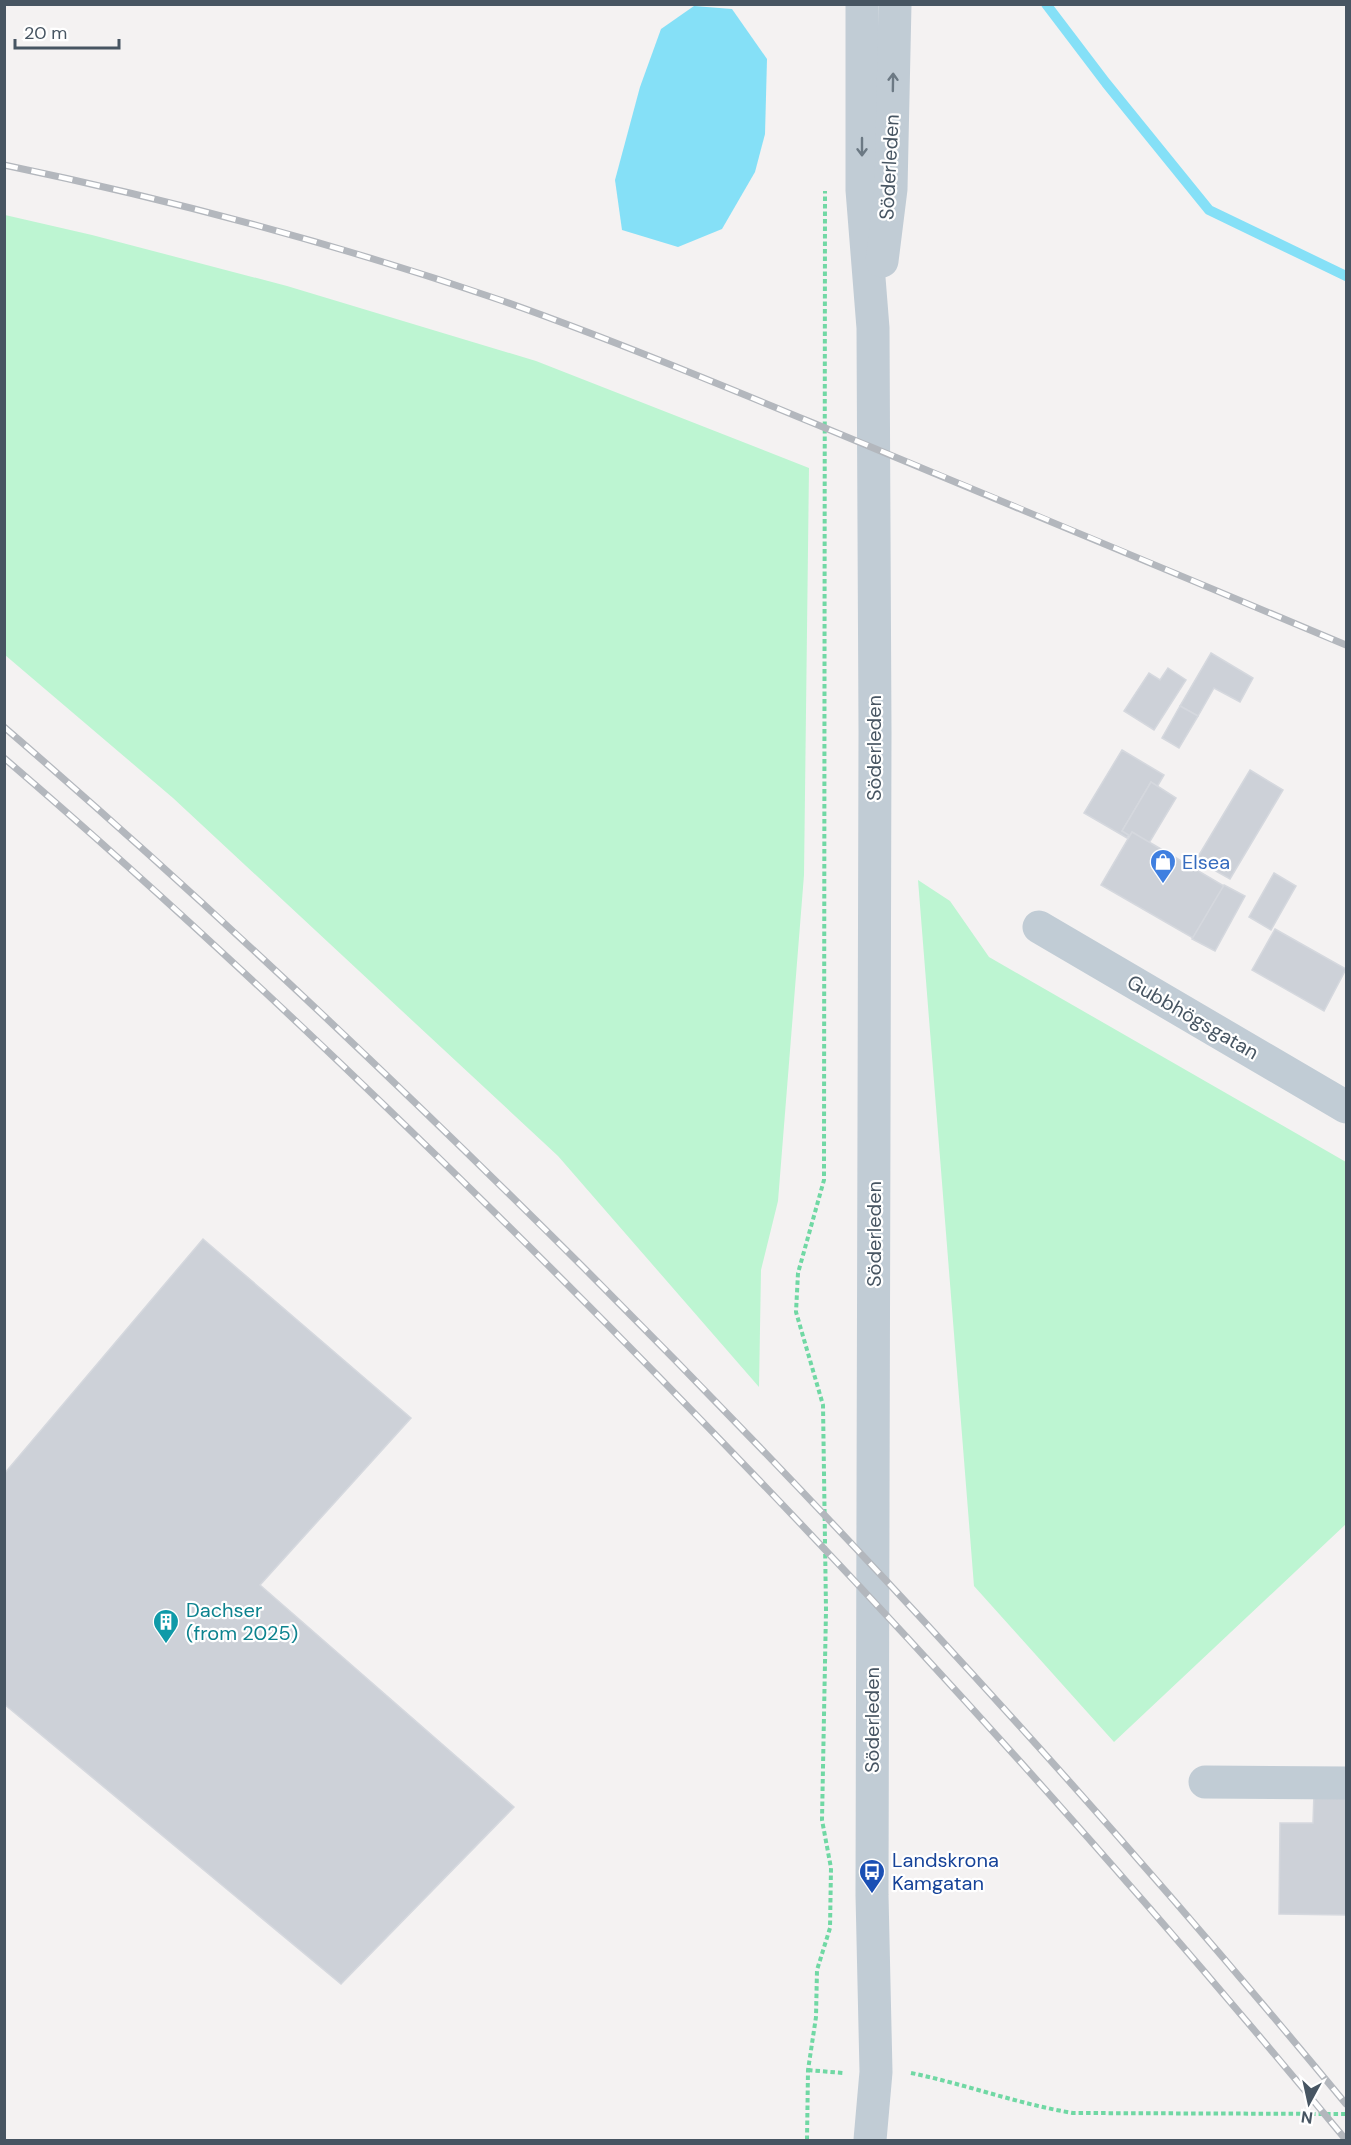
<svg xmlns="http://www.w3.org/2000/svg" width="1351" height="2145" font-family="'DM Sans',sans-serif">
	<rect width="100%" height="100%" fill="#f4f2f2"/>
	<!-- green -->
	<g fill="#bdf5d2">
		<polygon points="5,215 92,235 287,286 536,361 809,468 804,875 778,1201 761,1270 759,1387 558,1156 173,798 5,655"/>
		<polygon points="918,880 950,901 989,957 1346,1162 1346,1524 1114,1742 974,1586"/>
	</g>
	<!-- water -->
	<polygon fill="#85e0f7" points="694,6 732,9 767,59 765,134 755,172 722,229 678,247 622,230 615,180 640,87 661,29"/>
	<g fill="none" stroke-linecap="round" stroke-linejoin="round">
		<!-- stream -->
		<polyline stroke="#85e0f7" stroke-width="10" points="1046,4 1106,83 1209,210 1346,276"/>
	</g>
	<!-- building -->
	<g fill="#cdd1d8" stroke="#d5d8de" stroke-width="1.5">
		<polygon points="1211,653 1253,678 1240,702 1214,688 1198,716 1180,706"/>
		<polygon points="1168,668 1186,680 1154,730 1124,711 1149,673 1160,680"/>
		<polygon points="1180,706 1198,716 1179,748 1162,738"/>
		<polygon points="1122,750 1164,775 1157,787 1151,782 1122,831 1129,835 1127,838 1084,813"/>
		<polygon points="1250,770 1283,790 1230,879 1196,860"/>
		<polygon points="1151,782 1176,798 1149,843 1132,832 1130,836 1122,831"/>
		<polygon points="1132,832 1224,886 1193,938 1101,885"/>
		<polygon points="1274,873 1296,886 1271,930 1249,917"/>
		<polygon points="1224,885 1245,896 1215,951 1192,939"/>
		<polygon points="1275,929 1346,969 1324,1011 1252,970"/>
		<polygon points="203,1239 411,1418 260,1585 514,1807 341,1984 4,1704 4,1474"/>
		<polygon points="1314,1793 1346,1793 1346,1915 1279,1914 1280,1823 1313,1823"/>
	</g>
	<g fill="none" stroke-linecap="round" stroke-linejoin="round">
		<!-- path -->
		<g stroke="#70d8a4" stroke-width="4" stroke-dasharray="4.5 3" stroke-linecap="butt">
			<polyline points="808,2070 843,2073"/>
			<path d="M911,2073c54,11 107,31 162,40l273,1"/>
			<polyline points="807,2140 808,2070 816,2017 817,1970 830,1928 831,1868 822,1820 826,1610 823,1405 796,1312 798,1273 824,1180 825,191"/>
		</g>
		<!-- minor -->
		<g stroke="#c1ccd5" stroke-width="33">
			<polyline points="862,4 862,190 873,328 875,732 872,1895 876,2072 870,2140"/>
			<polyline points="882,261 891,189 895,4"/>
			<polyline points="1039,927 1346,1107"/>
			<polyline points="1205,1782 1346,1783"/>
		</g>
		<defs>
			<g id="rail">
				<path d="M4,165c169,35 336,80 499,136 110,39 218,84 327,129 172,70 344,143 516,215"/>
				<path d="M4,727c201,173 393,355 580,541 267,267 522,545 762,836"/>
				<path d="M4,758c167,143 327,294 484,448 302,296 589,608 858,934"/>
			</g>
		</defs>
		<!-- rail casing -->
		<use href="#rail" stroke="#b3b7bd" stroke-width="7"/>
		<!-- rail -->
		<use href="#rail" stroke="#fff" stroke-width="4.5" stroke-dasharray="14" stroke-linecap="butt"/>
	</g>
	<!-- one-way arrows -->
	<defs><path id="oneway-shaft" d="M-6 0H5M1.5-3L5.5 0L1.5 3" fill="none" stroke-width="1.6" stroke-linecap="round" stroke-linejoin="round" transform="scale(1.5)"/></defs>
	<g stroke="#6c7984">
		<use href="#oneway-shaft" transform="translate(893 82) rotate(-89)"/>
		<use href="#oneway-shaft" transform="translate(862 147) rotate(90)"/>
	</g>
	<!-- icons -->
	<defs>
		<symbol id="shop-pin" viewBox="-11 -11 22 30"><path d="M0 17L-7.5 6A9.5 9.5 0 1 1 7.5 6Z" fill="#3f7fe0" stroke="#fff"/><path d="M-5-2.5h2.3a2.7 3.5 0 0 1 5.4 0H5L5.5 6h-11ZM-1.5-2.5h3a1.5 2.3 0 0 0-3 0Z" fill="#fff"/></symbol>
		<symbol id="building-pin" viewBox="-11 -11 22 30"><path d="M0 17L-7.5 6A9.5 9.5 0 1 1 7.5 6Z" fill="#0f9aa8" stroke="#fff"/><path d="M-4-6H4V6H1V3H-1V6H-4ZM-2.5-4.3h1.7v1.8h-1.7ZM.8-4.3h1.7v1.8H.8ZM-2.5-1h1.7V.8h-1.7ZM.8-1h1.7V.8H.8Z" fill="#fff"/></symbol>
		<symbol id="bus-pin" viewBox="-11 -11 22 30"><path d="M0 17L-7.5 6A9.5 9.5 0 1 1 7.5 6Z" fill="#1a4fb4" stroke="#fff"/><path d="M-5-6H5V4H4V6H2V4H-2V6H-4V4H-5ZM-3.5-4V0h7V-4ZM-3.5 1.2v1.5H-2V1.2ZM2 1.2v1.5H3.5V1.2Z" fill="#fff"/></symbol>
	</defs>
	<g fill-rule="evenodd">
		<use href="#shop-pin" x="1148" y="847" width="30" height="40"/>
		<use href="#building-pin" x="151" y="1607" width="30" height="40"/>
		<use href="#bus-pin" x="857" y="1857" width="30" height="40"/>
	</g>
	<g text-anchor="middle" dominant-baseline="central" stroke-width="4.5" stroke-linejoin="round" paint-order="stroke">
		<!-- street labels -->
		<g font-size="20" fill="#475562" stroke="#fff">
			<text transform="translate(889 167) rotate(-87)">Söderleden</text>
			<text transform="translate(874 748) rotate(-90)">Söderleden</text>
			<text transform="translate(1193 1017) rotate(30)">Gubbhögsgatan</text>
			<text transform="translate(874 1234) rotate(-90)">Söderleden</text>
			<text transform="translate(872 1720) rotate(-90)">Söderleden</text>
		</g>
		<!-- shop labels -->
		<g font-size="20" fill="#366cbe" stroke="#fff" text-anchor="start">
			<text x="1182" y="862">Elsea</text>
		</g>
		<!-- culture labels -->
		<g font-size="20" fill="#0d838f" stroke="#fff" text-anchor="start">
			<text x="186" y="1610">Dachser<tspan x="186" dy="23">(from 2025)</tspan></text>
		</g>
		<!-- transit labels -->
		<g font-size="20" fill="#164399" stroke="#fff" text-anchor="start">
			<text x="892" y="1860">Landskrona<tspan x="892" dy="23">Kamgatan</tspan></text>
		</g>
	</g>
	<!-- border -->
	<rect width="1351" height="2145" fill="none" stroke="#475562" stroke-width="12"/>
	<!-- north arrow -->
	<g transform="translate(1309 2103) rotate(188)" stroke="#ffffff" stroke-width="4.5" paint-order="stroke">
	<path d="M0-4.5L10 22L0 15L-10 22Z" fill="#475562"/>
	<text y="-9" font-size="16" font-weight="bold" text-anchor="middle" fill="#475562">N</text>
	</g>
	<!-- scale -->
	<path d="M15 39v9h104v-9" fill="none" stroke="#475562" stroke-width="3"/>
	<text x="24" y="39" font-size="18" fill="#475562" stroke="#ffffff" stroke-width="4.5" paint-order="stroke">20 m</text>
</svg>
